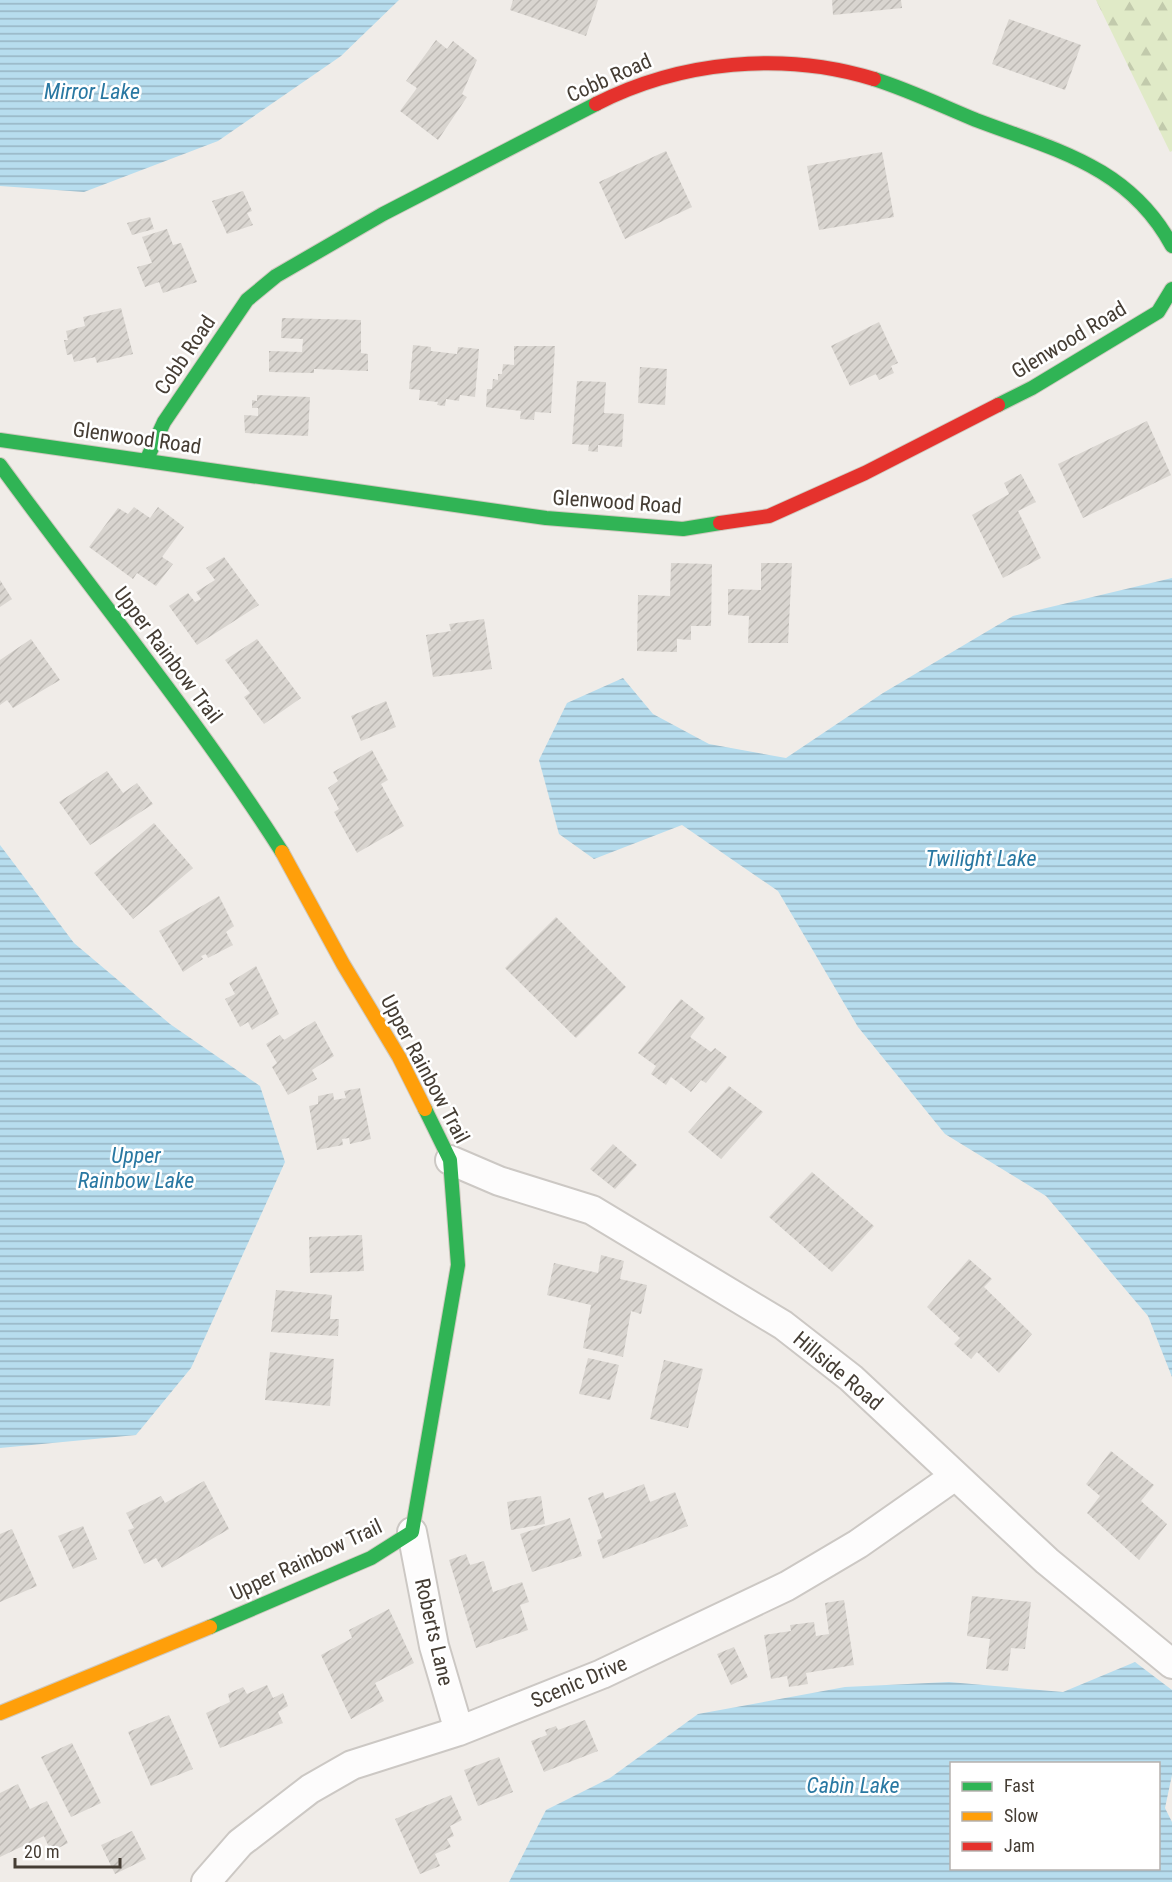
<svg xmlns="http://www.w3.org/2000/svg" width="1172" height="1882" font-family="'Roboto Condensed',sans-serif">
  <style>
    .forest { fill: url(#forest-firs) }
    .water { fill: url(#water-rules); fill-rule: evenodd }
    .building { fill: url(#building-hatch) }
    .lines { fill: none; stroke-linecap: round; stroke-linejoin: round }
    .street-casing { stroke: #ccc8c4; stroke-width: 32 }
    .fast-casing { stroke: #cfc9bf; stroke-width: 16 }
    .slow-casing { stroke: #cfc9bf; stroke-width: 16 }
    .jam-casing { stroke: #cfc9bf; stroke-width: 16 }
    .street { stroke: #fdfcfc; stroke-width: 28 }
    .fast { stroke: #30b455; stroke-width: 14 }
    .slow { stroke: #ff9f0a; stroke-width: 14 }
    .jam { stroke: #e5322d; stroke-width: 14 }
    .labels { text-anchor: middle; stroke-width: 5; stroke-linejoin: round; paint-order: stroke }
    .street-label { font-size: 21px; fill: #453d34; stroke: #fff }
    .water-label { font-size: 22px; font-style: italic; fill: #2978a2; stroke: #fff }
  </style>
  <defs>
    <pattern id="forest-firs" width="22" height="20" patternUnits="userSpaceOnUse" patternTransform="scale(1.5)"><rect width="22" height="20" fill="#e0eac7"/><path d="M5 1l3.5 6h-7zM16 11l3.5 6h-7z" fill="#c2caac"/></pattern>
    <pattern id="water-rules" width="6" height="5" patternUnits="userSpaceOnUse" patternTransform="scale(1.5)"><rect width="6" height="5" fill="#b7ddee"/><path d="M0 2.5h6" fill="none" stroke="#97b4c2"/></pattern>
    <pattern id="building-hatch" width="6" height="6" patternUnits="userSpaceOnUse" patternTransform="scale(1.5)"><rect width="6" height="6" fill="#d9d5d0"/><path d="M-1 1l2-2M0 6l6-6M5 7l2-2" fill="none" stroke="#bcb8b3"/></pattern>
  </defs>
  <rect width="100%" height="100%" fill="#f0ece8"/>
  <path class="forest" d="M 1096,0 L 1172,0 L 1172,151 L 1170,152 Z"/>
  <path class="water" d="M 0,0 L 399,0 L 341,56 L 218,141 L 84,192 L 0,186 Z
    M 1172,578 L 1172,1377 L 1148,1316 L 1046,1196 L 945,1134 L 858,1027 L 778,891 L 682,825 L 594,859 L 559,834 L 539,760 L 567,703 L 623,678 L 653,714 L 709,744 L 786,758 L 883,693 L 1013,616 Z
    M 0,845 L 74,943 L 170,1024 L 260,1086 L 285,1162 L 191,1368 L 136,1435 L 0,1448 Z
    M 1135,1662 L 1172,1690 L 1172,1775 L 1165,1808 L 1172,1822 L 1172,1882 L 509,1882 L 546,1810 L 610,1778 L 698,1714 L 845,1687 L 949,1682 L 1063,1692 ZM 952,1764 L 1158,1764 L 1158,1868 L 952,1868 Z"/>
  <path class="building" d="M 513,0 L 598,0 L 586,36 L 510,10 Z
    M 832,0 L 901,0 L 902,8 L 833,15 Z
    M 1009,19 L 1081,45 L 1065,90 L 992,64 Z
    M 436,40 L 447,49 L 453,41 L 477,60 L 462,94 L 467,97 L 438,140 L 400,111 L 417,88 L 406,81 Z
    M 666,151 L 692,207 L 625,239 L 599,182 Z
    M 882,152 L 894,217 L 819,230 L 807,166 Z
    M 243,191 L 252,211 L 247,213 L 253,225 L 227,234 L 212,201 Z
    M 150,217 L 154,229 L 132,235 L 127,223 Z
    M 167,229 L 173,245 L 181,243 L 197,282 L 163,293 L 159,282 L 145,287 L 137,267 L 152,263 L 142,237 Z
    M 121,308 L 133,354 L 97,363 L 95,357 L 74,362 L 72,354 L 67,355 L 64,340 L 68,340 L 66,331 L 85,326 L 83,317 Z
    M 282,318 L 361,320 L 361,353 L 368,354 L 368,371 L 314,369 L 314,373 L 269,372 L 269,351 L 302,352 L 303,339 L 281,338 Z
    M 879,322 L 898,363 L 891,366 L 894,373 L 879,380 L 876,374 L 850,386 L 831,346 Z
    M 413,345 L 431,347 L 431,351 L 457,354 L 458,347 L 479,349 L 475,397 L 460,395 L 459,401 L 446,399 L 445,406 L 437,405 L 438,402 L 419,400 L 420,390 L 409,389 Z
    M 514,346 L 555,346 L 551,413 L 535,412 L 534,420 L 520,419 L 521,411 L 486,407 L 487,389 L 492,389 L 493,379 L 498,380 L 498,374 L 502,374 L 503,364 L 514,365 Z
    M 640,367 L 667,369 L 665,405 L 638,403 Z
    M 577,381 L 606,382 L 604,413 L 624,414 L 622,447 L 598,445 L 598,452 L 588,451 L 589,445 L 572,444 Z
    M 257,395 L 310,397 L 308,436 L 245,433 L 244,415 L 258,416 L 258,408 L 252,408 L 252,400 L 257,401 Z
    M 1147,421 L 1171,475 L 1083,518 L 1058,464 Z
    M 1021,474 L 1036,502 L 1018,511 L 1041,558 L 1003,578 L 972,515 L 1009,494 L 1004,483 Z
    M 134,507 L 150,518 L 158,507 L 184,527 L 162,557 L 173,564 L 156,586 L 137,573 L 133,579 L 89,547 L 118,508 L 128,514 Z
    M 224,557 L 259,605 L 197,645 L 169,606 L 188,593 L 195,602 L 201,599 L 196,592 L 215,580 L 206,568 Z
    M 671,563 L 712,564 L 711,626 L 691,626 L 691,640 L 677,639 L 677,652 L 637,651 L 638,595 L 670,596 Z
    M 761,563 L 792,563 L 788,643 L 748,643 L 749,616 L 728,615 L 728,589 L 761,590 Z
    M 0,580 L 12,599 L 0,607 Z
    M 484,619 L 492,669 L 433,677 L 426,635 L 451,631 L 449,624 Z
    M 31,639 L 60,680 L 13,708 L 7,700 L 0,705 L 0,660 Z
    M 257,639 L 301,698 L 264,724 L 244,697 L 250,693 L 225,660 Z
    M 386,701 L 396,727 L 361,741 L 351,716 Z
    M 372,750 L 388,780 L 381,784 L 404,826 L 357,853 L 334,812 L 339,809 L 328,788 L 338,781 L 333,772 Z
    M 107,771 L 123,793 L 137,783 L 153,804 L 90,845 L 59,802 Z
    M 154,823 L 193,868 L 133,919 L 94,873 Z
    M 219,896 L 234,926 L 226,932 L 233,945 L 208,958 L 206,954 L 201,956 L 203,959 L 183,972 L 159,931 Z
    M 556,917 L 626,987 L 576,1038 L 505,968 Z
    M 256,966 L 279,1014 L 252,1030 L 248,1022 L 240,1027 L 225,999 L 235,994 L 229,983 Z
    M 681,999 L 705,1018 L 690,1037 L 711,1052 L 715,1048 L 727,1057 L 706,1083 L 701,1080 L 691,1092 L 671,1077 L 666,1085 L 651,1074 L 656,1066 L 638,1053 Z
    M 315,1021 L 334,1056 L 312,1070 L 317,1079 L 288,1095 L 272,1067 L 277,1063 L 266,1044 L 280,1035 L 284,1040 Z
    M 729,1086 L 763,1112 L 721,1159 L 688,1132 Z
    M 360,1088 L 371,1139 L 350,1144 L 349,1138 L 342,1139 L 343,1145 L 317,1150 L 309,1106 L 318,1104 L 318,1096 L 333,1093 L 334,1100 L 346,1098 L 344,1091 Z
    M 613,1144 L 637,1165 L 615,1189 L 590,1169 Z
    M 812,1172 L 874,1226 L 832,1272 L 769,1217 Z
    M 362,1235 L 364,1271 L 310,1273 L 309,1237 Z
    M 601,1255 L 624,1261 L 620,1279 L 647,1285 L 641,1314 L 631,1311 L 623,1357 L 583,1348 L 591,1305 L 547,1295 L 554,1263 L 598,1273 Z
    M 969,1259 L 992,1279 L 984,1287 L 1032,1334 L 999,1373 L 977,1352 L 971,1359 L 954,1344 L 960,1338 L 927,1307 Z
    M 276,1290 L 332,1295 L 330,1319 L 339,1319 L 338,1336 L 271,1332 Z
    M 270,1352 L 334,1359 L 330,1406 L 265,1400 Z
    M 588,1358 L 619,1365 L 610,1400 L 579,1394 Z
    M 664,1360 L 703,1369 L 688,1428 L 650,1419 Z
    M 1111,1451 L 1154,1485 L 1141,1501 L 1167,1524 L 1139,1560 L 1087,1513 L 1100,1496 L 1086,1484 Z
    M 204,1481 L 229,1529 L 162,1568 L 156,1558 L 144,1564 L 128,1530 L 134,1528 L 126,1513 L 161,1496 L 165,1503 Z
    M 644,1484 L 650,1502 L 675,1492 L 688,1526 L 603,1559 L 597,1540 L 602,1538 L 588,1498 L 603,1492 L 605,1499 Z
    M 541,1496 L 545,1524 L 511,1530 L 507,1502 Z
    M 570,1518 L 582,1556 L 532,1572 L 520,1534 Z
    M 83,1526 L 97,1559 L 73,1569 L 58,1536 Z
    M 12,1529 L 37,1586 L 0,1602 L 0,1534 Z
    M 466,1554 L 470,1565 L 484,1561 L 493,1592 L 522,1582 L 529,1602 L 520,1605 L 528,1630 L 476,1648 L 449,1560 Z
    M 972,1596 L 1031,1602 L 1025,1649 L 1011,1648 L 1008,1671 L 986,1669 L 990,1639 L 967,1636 Z
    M 844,1600 L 854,1665 L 806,1673 L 808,1684 L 789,1687 L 787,1676 L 771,1679 L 764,1635 L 791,1631 L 790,1625 L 814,1622 L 816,1636 L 829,1634 L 825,1603 Z
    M 389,1609 L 414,1663 L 375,1683 L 384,1701 L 351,1719 L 321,1655 L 352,1638 L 349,1630 Z
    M 734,1647 L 748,1677 L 731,1685 L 717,1654 Z
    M 267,1685 L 273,1698 L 283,1693 L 288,1706 L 278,1712 L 283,1723 L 220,1748 L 206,1713 L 230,1702 L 228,1694 L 243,1687 L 247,1694 Z
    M 169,1715 L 193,1769 L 151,1786 L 128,1732 Z
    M 585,1720 L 598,1751 L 544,1772 L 531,1741 L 547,1735 L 545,1730 L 556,1726 L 558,1730 Z
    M 72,1743 L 101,1803 L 71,1817 L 41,1757 Z
    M 499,1757 L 513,1792 L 478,1806 L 464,1770 Z
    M 18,1784 L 30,1809 L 47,1801 L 68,1843 L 51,1852 L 44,1836 L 0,1857 L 0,1793 Z
    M 451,1795 L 462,1820 L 450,1826 L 454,1836 L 447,1839 L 451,1847 L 435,1854 L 440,1866 L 420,1874 L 395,1819 Z
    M 132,1831 L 146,1859 L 115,1874 L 101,1845 Z"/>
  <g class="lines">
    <g class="street-casing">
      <path id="street" d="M 450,1160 L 499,1181 L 592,1210 L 783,1325 L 851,1378 L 1047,1561 L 1172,1664
        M 412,1532 L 434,1646 L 459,1731
        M 206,1882 L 240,1843 L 310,1789 L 352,1765 L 459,1731 L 602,1674 L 787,1586 L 858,1544 L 955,1476"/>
    </g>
    <g class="fast-casing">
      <path id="fast" d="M 874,79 C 909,90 942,106 976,120 C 1055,150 1129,166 1172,246
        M 998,405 L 1032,388 L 1158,312 L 1172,289
        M 0,440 L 546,518 L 683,529 L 720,523
        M 146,461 L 164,422 L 247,300 L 276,276 L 383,214 L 596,104
        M 0,465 C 94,594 196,717 282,852
        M 210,1627 L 371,1558 L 412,1532 L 458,1265 L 450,1160 L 425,1109"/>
    </g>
    <g class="slow-casing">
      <path id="slow" d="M 282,852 L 343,964 L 399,1057 L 425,1109
        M 0,1713 L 210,1627"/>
    </g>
    <g class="jam-casing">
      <path id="jam" d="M 596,104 C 680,61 783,51 874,79
        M 720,523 L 769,516 L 865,473 L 998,405"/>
    </g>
    <use href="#street" class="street"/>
    <use href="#fast" class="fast"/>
    <use href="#slow" class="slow"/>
    <use href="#jam" class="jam"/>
  </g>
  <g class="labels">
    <g class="street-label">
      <text transform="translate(609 78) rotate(-24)" y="7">Cobb Road</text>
      <text transform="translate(1069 340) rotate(-31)" y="7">Glenwood Road</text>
      <text transform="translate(185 355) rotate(-56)" y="7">Cobb Road</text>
      <text transform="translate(137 438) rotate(8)" y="7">Glenwood Road</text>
      <text transform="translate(617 502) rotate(4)" y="7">Glenwood Road</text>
      <text transform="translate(168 655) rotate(53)" y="7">Upper Rainbow Trail</text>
      <text transform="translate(425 1069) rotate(62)" y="7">Upper Rainbow Trail</text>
      <text transform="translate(838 1371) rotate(40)" y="7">Hillside Road</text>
      <text transform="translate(306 1560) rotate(-25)" y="7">Upper Rainbow Trail</text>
      <text transform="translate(434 1632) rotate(77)" y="7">Roberts Lane</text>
      <text transform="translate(579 1682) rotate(-23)" y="7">Scenic Drive</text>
    </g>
    <g class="water-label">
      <text x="92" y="99">Mirror Lake</text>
      <text x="981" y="866">Twilight Lake</text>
      <text x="136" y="1163">Upper<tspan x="136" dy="25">Rainbow Lake</tspan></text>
      <text x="853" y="1793">Cabin Lake</text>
    </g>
  </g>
  <rect x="950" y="1762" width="210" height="108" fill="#ffffff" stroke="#b5b1ae" stroke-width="1.5"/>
  <rect x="962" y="1782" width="30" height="9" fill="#30b455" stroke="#b5b1ae" stroke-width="1.5"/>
  <text x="1004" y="1792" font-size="18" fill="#453d34">Fast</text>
  <rect x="962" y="1812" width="30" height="9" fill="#ff9f0a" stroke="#b5b1ae" stroke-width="1.5"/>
  <text x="1004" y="1822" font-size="18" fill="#453d34">Slow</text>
  <rect x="962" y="1842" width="30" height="9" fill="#e5322d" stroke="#b5b1ae" stroke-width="1.5"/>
  <text x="1004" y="1852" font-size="18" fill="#453d34">Jam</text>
  <path d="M15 1858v9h105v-9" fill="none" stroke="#453d34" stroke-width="3"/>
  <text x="24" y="1858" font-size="18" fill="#453d34" stroke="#ffffff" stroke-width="4.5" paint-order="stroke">20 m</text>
</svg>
